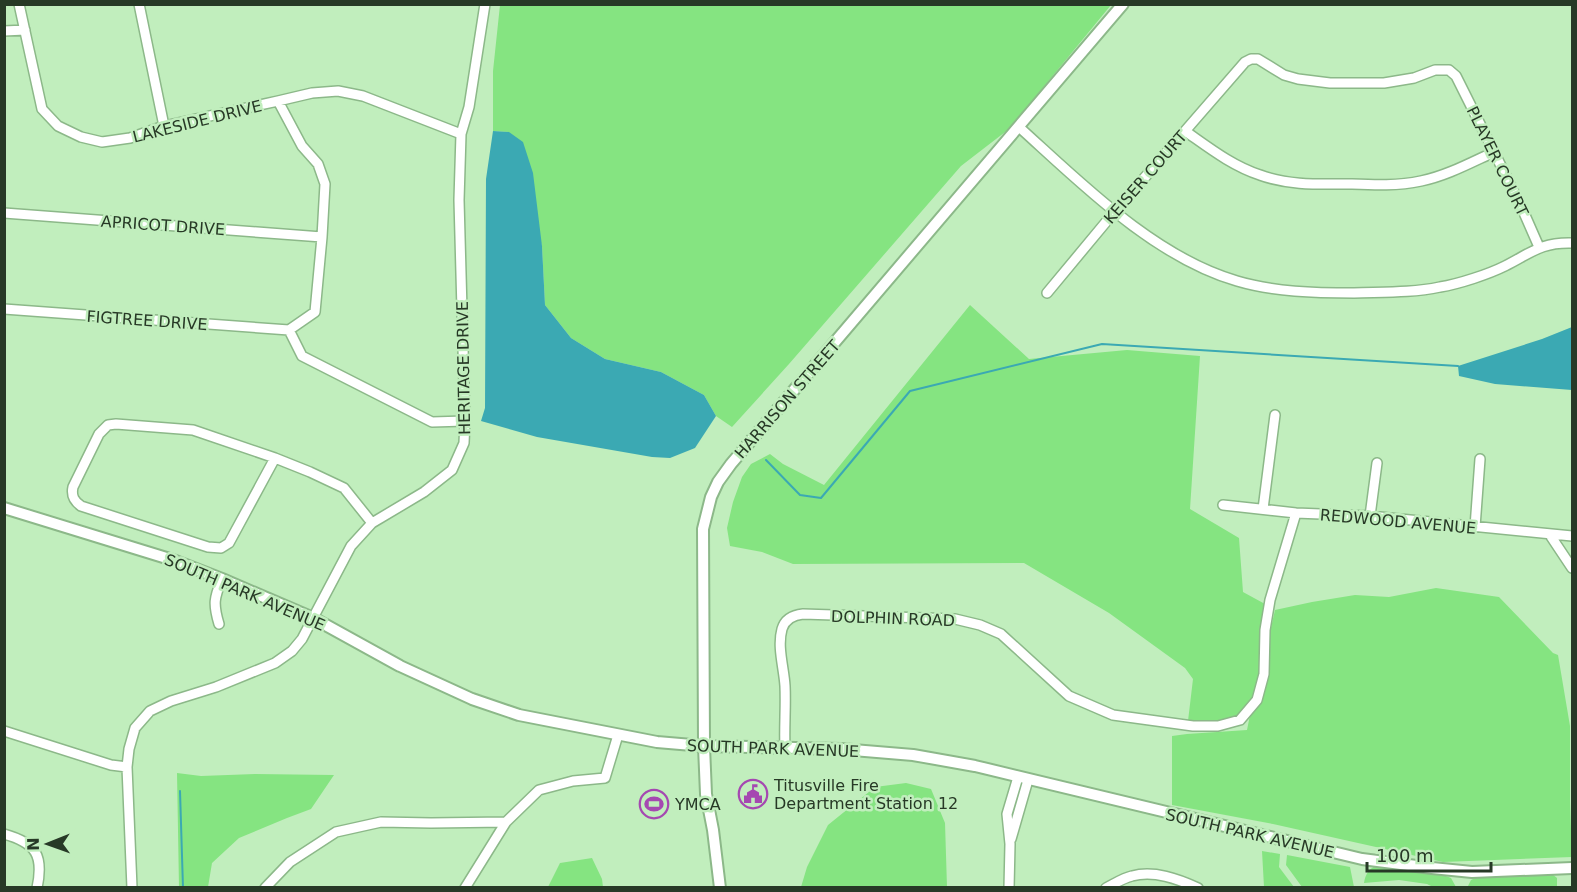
<svg xmlns="http://www.w3.org/2000/svg" width="1577" height="892" font-family="'DejaVu Sans',sans-serif">
  <style>
    .green { fill: #85e481 }
    .water { fill: #3ba9b3 }
    .lines { fill: none; stroke-linecap: round; stroke-linejoin: round }
    .stream { stroke: #3ba9b3; stroke-width: 2 }
    .minor-casing { stroke: #8cb889; stroke-width: 12 }
    .tertiary-casing { stroke: #8cb889; stroke-width: 14 }
    .minor { stroke: #fff; stroke-width: 9 }
    .tertiary { stroke: #fff; stroke-width: 10 }
    .labels { text-anchor: middle; stroke-width: 5; stroke-linejoin: round; paint-order: stroke }
    .street-label { font-size: 16px; fill: #273926; stroke: #c1eebd }
    .poi-label { font-size: 16px; fill: #273926; stroke: #c1eebd; text-anchor: start }
  </style>
  <rect width="100%" height="100%" fill="#c1eebd"/>
  <path class="green" d="M 500,5 L 1111,5 L 1009,129 L 961,166 L 789,364 L 732,427 L 716,416 L 704,395 L 661,372 L 605,359 L 571,338 L 545,305 L 542,246 L 509,132 L 493,131 L 493,71 Z
    M 970,305 L 1029,359 L 1127,350 L 1200,356 L 1190,509 L 1239,538 L 1243,592 L 1265,604 C 1263,613 1261,622 1260,632 C 1260,646 1261,660 1259,674 C 1252,717 1229,726 1188,721 L 1193,679 L 1185,668 L 1109,613 L 1024,563 L 793,564 L 762,552 L 730,546 L 727,528 L 733,502 L 742,477 L 751,464 L 770,454 L 783,464 L 824,485 Z
    M 1436,588 L 1499,597 L 1553,653 L 1558,655 L 1570,726 L 1570,801 L 1572,857 L 1443,862 L 1273,824 L 1172,805 L 1172,736 L 1187,734 L 1247,730 L 1250,715 L 1262,701 L 1269,675 L 1270,632 L 1275,610 L 1312,602 L 1355,595 L 1389,597 Z
    M 177,773 L 201,776 L 255,774 L 334,775 L 311,809 L 287,818 L 239,838 L 212,863 L 208,887 L 179,888 Z
    M 906,783 L 931,789 L 945,823 L 947,887 L 801,887 L 807,867 L 828,825 L 875,787 Z
    M 1262,851 L 1280,854 L 1279,867 L 1294,887 L 1264,887 Z
    M 1287,855 L 1350,867 L 1354,887 L 1302,887 L 1286,865 Z
    M 592,858 L 602,879 L 603,887 L 548,887 L 560,863 Z
    M 1376,866 L 1446,876 L 1451,878 L 1456,887 L 1433,887 L 1427,884 L 1399,880 L 1364,883 C 1365,875 1369,868 1376,866 Z
    M 1552,874 L 1557,878 L 1557,887 L 1467,888 L 1471,880 L 1479,876 Z"/>
  <path class="water" d="M 493,131 L 509,132 L 523,142 L 533,173 L 542,246 L 545,305 L 571,338 L 605,359 L 661,372 L 704,395 L 716,416 L 695,448 L 670,458 L 652,457 L 537,437 L 481,421 L 485,408 L 486,179 Z
    M 1572,327 L 1572,390 L 1495,384 L 1459,376 L 1458,366 L 1542,339 Z"/>
  <g class="lines">
    <path class="stream" d="M 766,460 L 800,495 L 821,498 L 910,391 L 1102,344 L 1458,366
      M 180,791 L 183,888"/>
    <g class="minor-casing">
      <path id="minor" d="M 19,4 L 42,109 L 58,126 L 81,137 L 102,142 L 130,138 L 164,126 L 278,101 L 312,93 L 338,91 L 363,96 L 461,134
        M 139,4 L 164,126
        M 4,31 L 25,30
        M 278,101 L 302,146 L 318,164 L 325,184 L 322,237 L 315,312 L 289,330 L 302,356 L 432,422 L 465,421
        M 1019,127 C 1081,183 1154,257 1237,281 C 1274,292 1315,293 1354,293 C 1383,292 1412,293 1440,287 C 1459,284 1489,274 1505,266 C 1531,253 1541,242 1572,243
        M 1185,131 C 1208,147 1232,166 1260,175 C 1290,186 1321,184 1352,184 C 1374,185 1398,186 1421,181 C 1446,176 1470,163 1494,152
        M 4,213 L 322,237
        M 1047,293 L 1106,222 L 1245,62 L 1251,59 L 1258,59 L 1284,75 L 1298,79 L 1330,83 L 1384,83 L 1414,78 L 1435,70 L 1449,70 L 1456,76 L 1521,206 L 1539,247
        M 4,309 L 289,330
        M 275,458 L 229,543 L 221,548 L 208,547 L 81,506 C 74,501 71,496 73,487 L 99,434 L 108,425 L 116,424 L 193,430 L 275,458 L 310,472 L 344,488 L 372,523
        M 1223,505 L 1296,513 L 1370,516 L 1572,536
        M 1263,509 L 1275,415
        M 1370,516 L 1377,463
        M 1475,527 L 1480,459
        M 1550,535 L 1572,568
        M 219,624 C 213,604 214,598 222,579
        M 4,731 L 111,765 L 127,767
        M 785,748 C 784,727 786,707 785,686 C 784,668 777,647 782,629 C 785,619 793,615 803,614 L 955,619 L 980,625 L 1001,634 L 1069,696 L 1113,715 L 1193,726 L 1218,726 L 1240,720 L 1257,700 L 1264,674 L 1265,630 L 1270,600 L 1296,513
        M 4,834 C 36,843 44,855 37,888
        M 1011,839 L 1028,780
        M 132,888 L 127,767 L 129,749 L 135,728 L 150,711 L 171,701 L 216,687 L 275,663 L 292,651 L 302,639 L 313,618 L 351,546 L 372,523 L 424,492 L 452,470 L 464,443 L 465,421 L 459,200 L 461,134 L 469,107 L 485,4
        M 265,888 L 290,862 L 336,832 L 381,822 L 431,823 L 506,822
        M 465,888 L 506,822 L 539,790 L 573,781 L 605,778 L 618,735
        M 1009,888 L 1010,844 L 1007,814 L 1018,777
        M 1106,888 C 1114,884 1123,878 1132,876 C 1154,870 1178,879 1198,888"/>
    </g>
    <g class="tertiary-casing">
      <path id="tertiary" d="M 4,508 L 173,560 L 222,579 L 313,618 L 400,666 L 472,699 L 519,715 L 657,742 L 704,746 L 841,749 L 913,755 L 975,766 L 1362,859 L 1432,868 L 1472,872 L 1572,868
        M 720,888 L 713,830 L 706,794 L 704,746 L 703,529 L 711,497 L 718,482 L 731,464 L 1123,4"/>
    </g>
    <use href="#minor" class="minor"/>
    <use href="#tertiary" class="tertiary"/>
  </g>
  <defs>
    <g id="civic-ring" transform="scale(1.5)"><circle r="9.5" fill="#c1eebd" stroke="#a548b1" stroke-width="1.5"/><path d="M-.6-6.5H3V-4.5H.6V-3L4-1V1h2V6H-6V1h2V-1L-.6-3ZM-1.2 2.5V6h2.4V2.5Z" fill="#a548b1"/></g>
    <g id="stadium-ring" transform="scale(1.5)"><circle r="9.5" fill="#c1eebd" stroke="#a548b1" stroke-width="1.5"/><path d="M0-5a6.5 5 0 1 0 0 10a6.5 5 0 1 0 0-10ZM-3.5-1.8h7v3.6h-7Z" fill="#a548b1"/></g>
  </defs>
  <g fill-rule="evenodd">
    <use href="#civic-ring" x="753" y="794"/>
    <use href="#stadium-ring" x="654" y="804"/>
  </g>
  <g class="labels">
    <g class="street-label">
      <text transform="translate(197 121) rotate(-14)" y="6">LAKESIDE DRIVE</text>
      <text transform="translate(1498 161) rotate(64)" y="6">PLAYER COURT</text>
      <text transform="translate(1145 177) rotate(-49)" y="6">KEISER COURT</text>
      <text transform="translate(163 225) rotate(4)" y="6">APRICOT DRIVE</text>
      <text transform="translate(147 320) rotate(4)" y="6">FIGTREE DRIVE</text>
      <text transform="translate(463 368) rotate(-91)" y="6">HERITAGE DRIVE</text>
      <text transform="translate(787 399) rotate(-49)" y="6">HARRISON STREET</text>
      <text transform="translate(1398 521) rotate(5)" y="6">REDWOOD AVENUE</text>
      <text transform="translate(245 592) rotate(23)" y="6">SOUTH PARK AVENUE</text>
      <text transform="translate(893 618) rotate(2)" y="6">DOLPHIN ROAD</text>
      <text transform="translate(773 748) rotate(2)" y="6">SOUTH PARK AVENUE</text>
      <text transform="translate(1250 833) rotate(13)" y="6">SOUTH PARK AVENUE</text>
    </g>
    <g class="poi-label">
      <text x="774" y="791">Titusville Fire<tspan x="774" dy="18">Department Station 12</tspan></text>
      <text x="675" y="810">YMCA</text>
    </g>
  </g>
  <rect width="1577" height="892" fill="none" stroke="#273926" stroke-width="12"/>
  <g transform="translate(48 844) rotate(269)" stroke="#c1eebd" stroke-width="4.5" paint-order="stroke">
  <path d="M0-4.5L10 22L0 15L-10 22Z" fill="#273926"/>
  <text y="-9" font-size="16" font-weight="bold" text-anchor="middle" fill="#273926">N</text>
  </g>
  <path d="M1367 862v9h124v-9" fill="none" stroke="#273926" stroke-width="3"/>
  <text x="1376" y="862" font-size="18" fill="#273926" stroke="#c1eebd" stroke-width="4.5" paint-order="stroke">100 m</text>
</svg>
